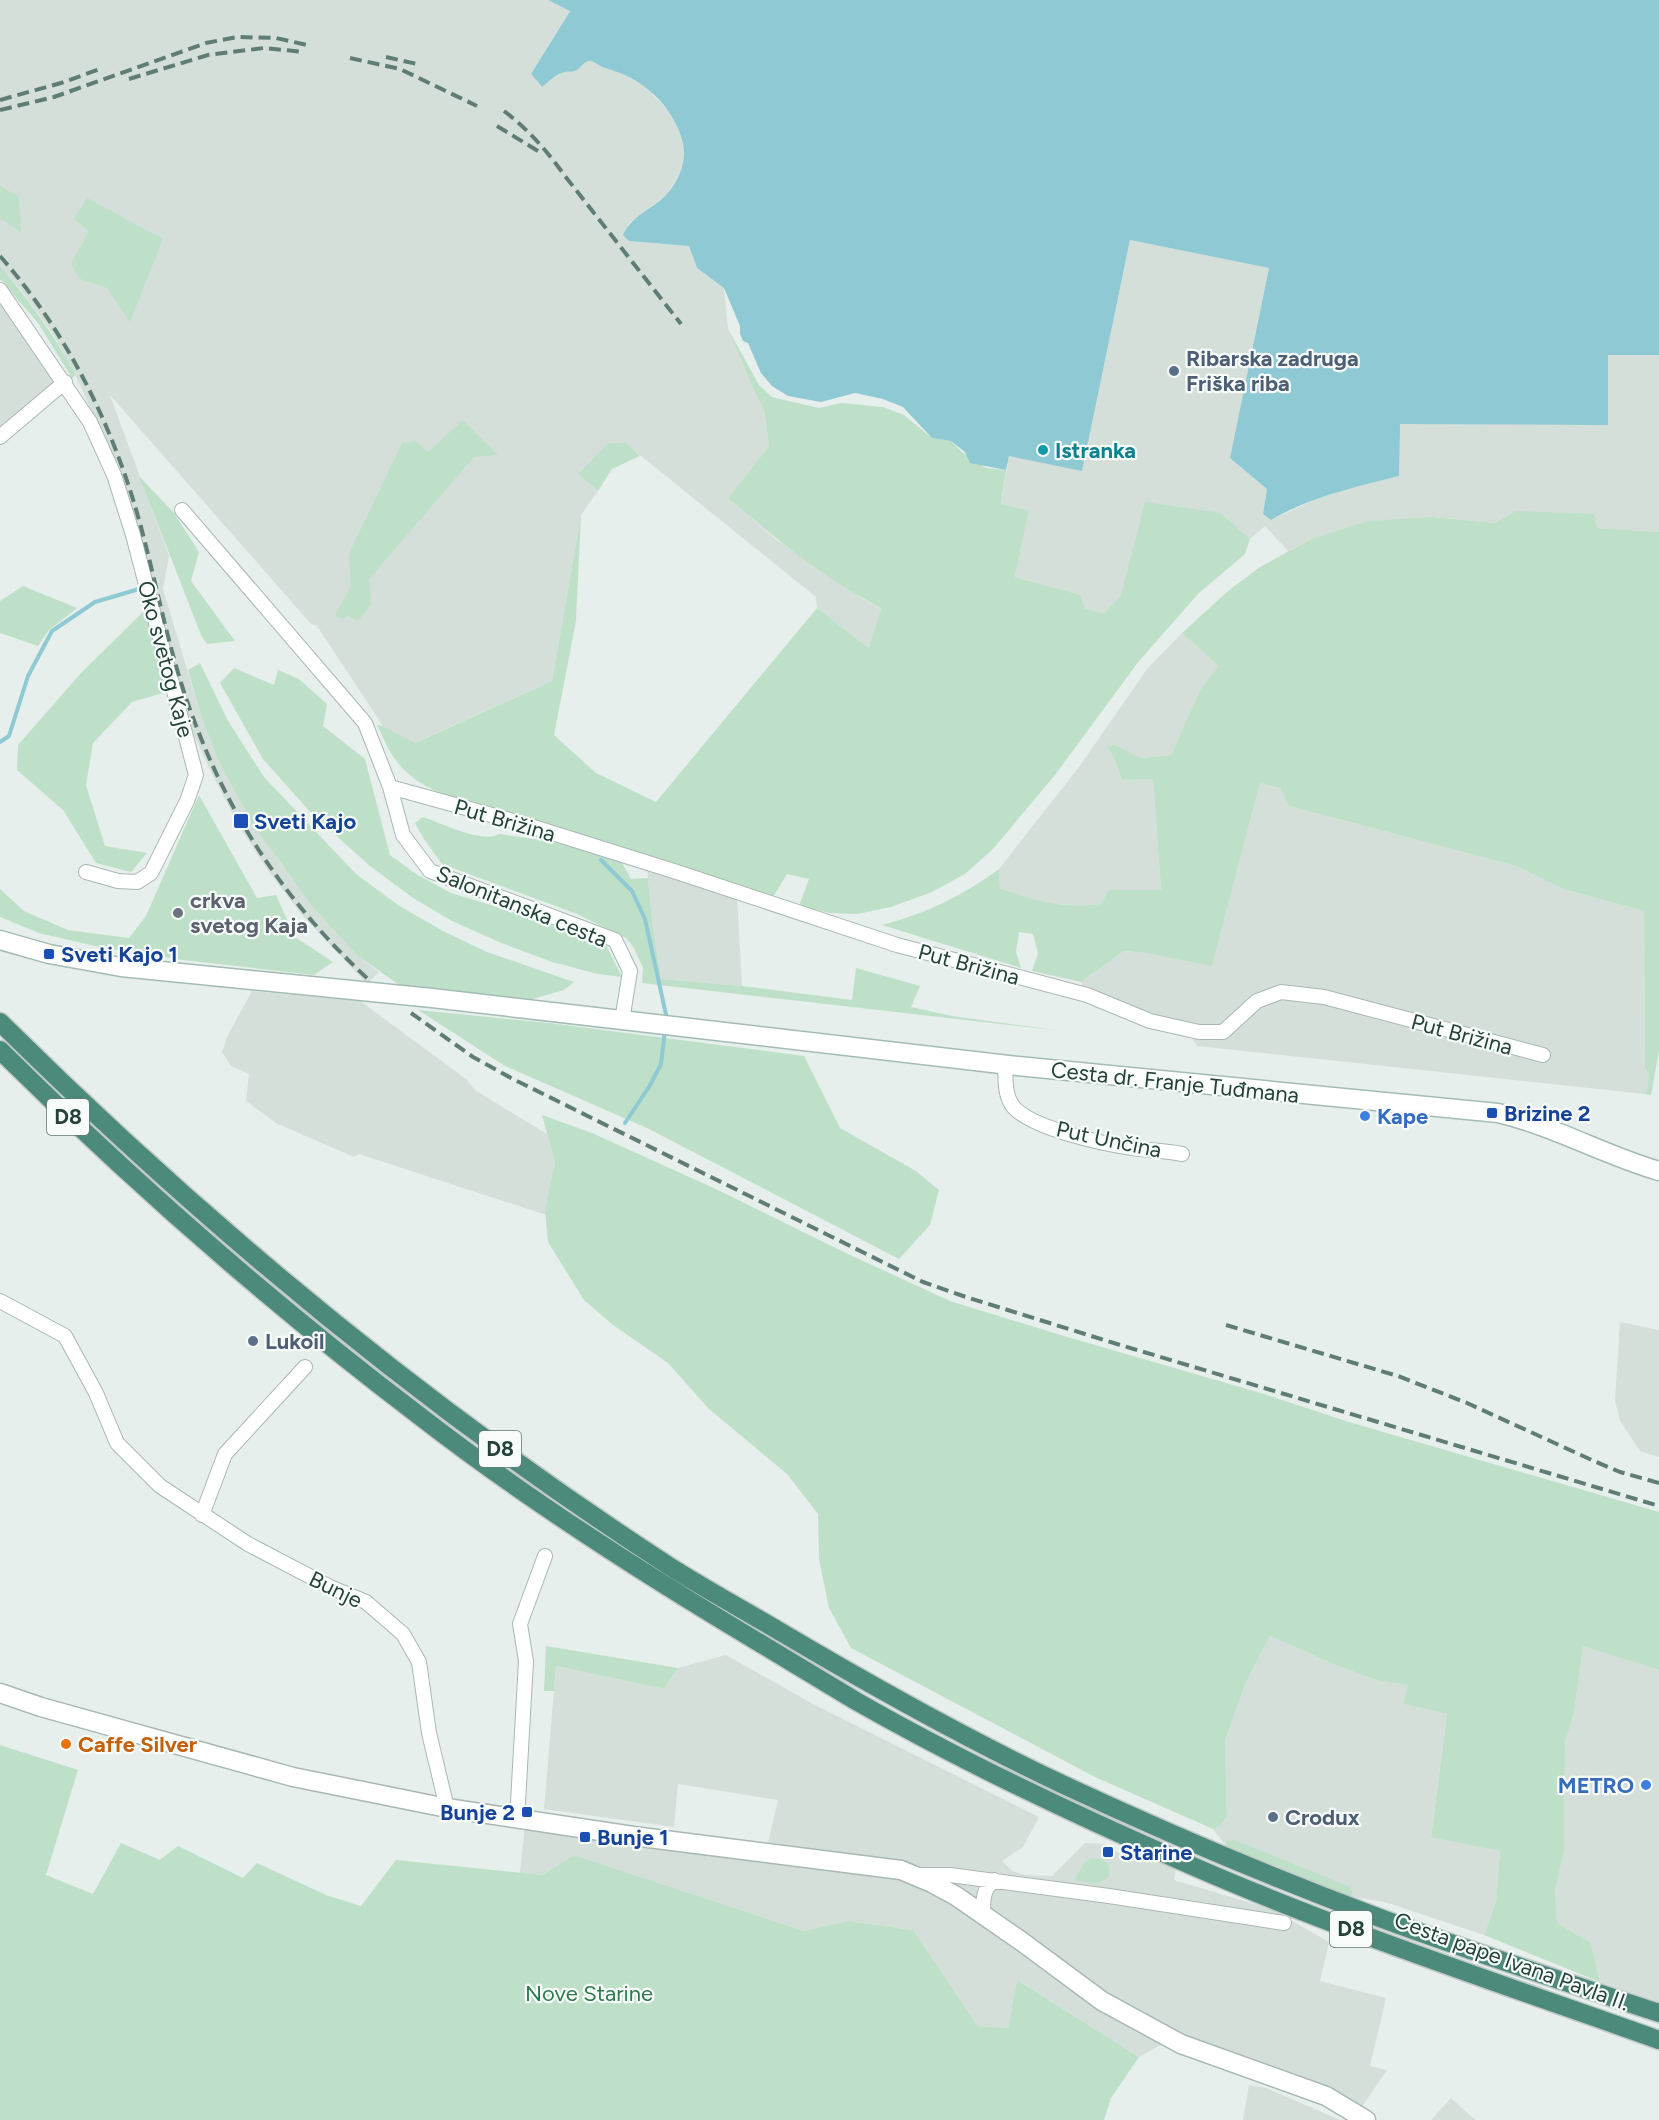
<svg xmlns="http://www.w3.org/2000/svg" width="1659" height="2120" font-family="Figtree,sans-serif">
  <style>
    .built { fill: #d4dfda }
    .green { fill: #bfe0c8 }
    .water { fill: #8ec9d4 }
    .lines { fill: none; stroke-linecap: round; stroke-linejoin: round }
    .stream { stroke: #8ec9d4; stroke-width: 4 }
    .minor-casing { stroke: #a8b8b2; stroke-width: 16 }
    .tertiary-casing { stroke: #a8b8b2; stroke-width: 21 }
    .secondary-casing { stroke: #a4bbb3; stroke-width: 21 }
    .trunk-casing { stroke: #c2cac8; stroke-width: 21 }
    .minor { stroke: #fff; stroke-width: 14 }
    .tertiary { stroke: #fff; stroke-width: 18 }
    .secondary { stroke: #fff; stroke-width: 18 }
    .trunk { stroke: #4c8a7c; stroke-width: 18 }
    .rail { stroke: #5f7d75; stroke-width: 4; stroke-dasharray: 12 6; stroke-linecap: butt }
    .service-dot { fill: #5c6f8a; stroke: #f7fbf9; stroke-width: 2 }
    .culture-dot { fill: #0f9aa8; stroke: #f7fbf9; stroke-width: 2 }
    .transit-dot { fill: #1a4fb4; stroke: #f7fbf9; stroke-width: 2 }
    .worship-dot { fill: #6b7280; stroke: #f7fbf9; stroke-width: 2 }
    .shop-dot { fill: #3f7fe0; stroke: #f7fbf9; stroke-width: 2 }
    .food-dot { fill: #e8710a; stroke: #f7fbf9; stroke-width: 2 }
    .labels { text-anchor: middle; stroke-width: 4.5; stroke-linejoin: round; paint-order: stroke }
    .shield { fill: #f7fbf9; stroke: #637a73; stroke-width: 1.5 }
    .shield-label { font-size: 21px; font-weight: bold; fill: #24423a }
    .service-label { font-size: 22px; font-weight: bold; fill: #4e5e75; stroke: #f7fbf9; text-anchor: start }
    .culture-label { font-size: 22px; font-weight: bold; fill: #0d838f; stroke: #f7fbf9; text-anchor: start }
    .street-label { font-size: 22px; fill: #24423a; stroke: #f7fbf9 }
    .transit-label { font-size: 22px; font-weight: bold; fill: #164399; stroke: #f7fbf9; text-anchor: start }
    .worship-label { font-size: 22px; font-weight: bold; fill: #5b616d; stroke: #f7fbf9; text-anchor: start }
    .shop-label { font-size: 22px; font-weight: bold; fill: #366cbe; stroke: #f7fbf9; text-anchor: start }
    .food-label { font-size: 22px; font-weight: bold; fill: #c56008; stroke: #f7fbf9; text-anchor: start }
    .park-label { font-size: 22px; fill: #2d7a4b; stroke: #f7fbf9 }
  </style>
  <rect width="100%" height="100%" fill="#e6efeb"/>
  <path class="built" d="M 0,0 L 548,0 L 570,10 L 531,74 L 541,87 L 555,76 L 566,71 L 574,71 L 585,63 L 589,61 L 596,63 L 603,68 L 613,69 L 644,86 L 671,113 L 679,132 L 684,147 L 684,162 L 678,176 L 667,194 L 628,224 L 629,241 L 689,246 L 697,268 L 724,288 L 728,329 L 755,393 L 764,409 L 769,446 L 728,498 L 777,540 L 863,599 L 881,608 L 869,648 L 817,608 L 816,597 L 625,443 L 578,474 L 598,491 L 581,515 L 552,681 L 414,743 L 383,726 L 317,626 L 311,624 L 110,395 L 169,556 L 163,589 L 202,719 L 220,764 L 255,828 L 284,868 L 357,955 L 379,972 L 367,984 L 301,914 L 269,872 L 239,826 L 209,768 L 188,721 L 114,463 L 73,369 L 52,333 L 21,290 L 0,266 Z
    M 1130,240 L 1269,268 L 1230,458 L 1267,489 L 1263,514 L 1271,520 L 1310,502 L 1342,490 L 1399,476 L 1399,424 L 1607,424 L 1608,355 L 1659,355 L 1659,532 L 1596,528 L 1515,511 L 1495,523 L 1433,517 L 1311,539 L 1288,551 L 1265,526 L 1250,539 L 1221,513 L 1131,563 L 1121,595 L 1104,613 L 1083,608 L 1081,595 L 1015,577 L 1029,510 L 1001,504 L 1009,456 L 1082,470 Z
    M 0,301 L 59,381 L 0,433 Z
    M 1182,633 L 1220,666 L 1200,690 L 1171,755 L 1140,758 L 1113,744 L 1108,748 L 1114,758 L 1122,780 L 1153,779 L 1161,891 L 1109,890 L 1100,904 L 1082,906 L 1043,903 L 1000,888 L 999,869 L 1079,767 L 1147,669 Z
    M 1260,783 L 1280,788 L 1289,806 L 1516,866 L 1563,889 L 1644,911 L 1645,1068 L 1649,1074 L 1647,1090 L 1644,1094 L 1197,1046 L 1192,1038 L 1146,1025 L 1091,1004 L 1081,982 L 1124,951 L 1146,953 L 1212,965 Z
    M 647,868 L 737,897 L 742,986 L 661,979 L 652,920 Z
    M 252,991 L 360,1001 L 466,1079 L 475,1090 L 547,1134 L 555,1163 L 546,1215 L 359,1154 L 354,1157 L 276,1123 L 246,1101 L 249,1074 L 231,1066 L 222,1052 L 227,1037 Z
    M 1620,1322 L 1659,1330 L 1659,1457 L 1640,1451 L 1620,1421 L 1615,1401 Z
    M 1270,1636 L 1338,1666 L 1376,1680 L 1409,1685 L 1403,1704 L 1447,1714 L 1431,1836 L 1500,1851 L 1496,1902 L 1484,1935 L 1385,1902 L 1352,1897 L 1226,1846 L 1213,1829 L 1220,1826 L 1227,1817 L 1225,1741 L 1244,1687 Z
    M 1583,1645 L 1659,1670 L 1659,2002 L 1600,1982 L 1591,1943 L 1557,1923 L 1555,1891 L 1564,1852 L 1565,1743 L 1574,1713 Z
    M 726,1655 L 813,1704 L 1039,1817 L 1023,1847 L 1002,1861 L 1012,1871 L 1026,1875 L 1052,1876 L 1085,1843 L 1104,1844 L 1122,1855 L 1137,1850 L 1176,1867 L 1174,1880 L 1271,1909 L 1329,1942 L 1320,1981 L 1386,1998 L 1370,2066 L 1387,2070 L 1359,2111 L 1179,2035 L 1139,2057 L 1017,1980 L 1008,2028 L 978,2026 L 913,1930 L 848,1921 L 804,1931 L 574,1855 L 542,1875 L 520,1873 L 525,1825 L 764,1860 L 778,1800 L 678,1784 L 674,1827 L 544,1809 L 556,1666 L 664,1689 L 678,1668 Z
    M 1249,2085 L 1266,2088 L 1340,2120 L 1243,2120 Z
    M 1451,2098 L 1472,2117 L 1476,2120 L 1431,2120 Z"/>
  <path class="green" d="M 0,186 L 19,197 L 21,232 L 0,218 Z
    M 87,198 L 163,239 L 130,322 L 107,288 L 80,279 L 71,264 L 89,231 L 74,219 Z
    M 0,266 C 28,298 51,332 73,369 L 76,375 L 72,378 L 38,323 L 0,279 Z
    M 728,329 L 759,385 L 772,397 L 819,408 L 841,403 L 883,407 L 904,415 L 932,438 L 951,441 L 962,452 L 986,468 L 1006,470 L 1001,504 L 1029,510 L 1015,577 L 1081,595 L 1084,608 L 1104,613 L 1121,595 L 1145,502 L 1221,513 L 1250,539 L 1245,554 L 1199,593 L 1139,661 L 1055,775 L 993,849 L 965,874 L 932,892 L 891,907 L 857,914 L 830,913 L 799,906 L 809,879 L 787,874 L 773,897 L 463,802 C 437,792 412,783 395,759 C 387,749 383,736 377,725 L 383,726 L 415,743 L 552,681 L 581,515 L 576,621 L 554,735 L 596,773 L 656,802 L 817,608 L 869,648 L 881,608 C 826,580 775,538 728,498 L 769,446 L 764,409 L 755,393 Z
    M 463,420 L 498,455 L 474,457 L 369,579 L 371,604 L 358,621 L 348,616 L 343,619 L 335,616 L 351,586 L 349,556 L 352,547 L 402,443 L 416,441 L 428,452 Z
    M 625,442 L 640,456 L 612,469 L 598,491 L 578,474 L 607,444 Z
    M 139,476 L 174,513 L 199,552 L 191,581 L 235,641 L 207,644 L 201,635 Z
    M 1515,511 L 1594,514 L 1597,528 L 1659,532 L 1659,1051 L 1651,1095 L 1644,1094 L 1647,1090 L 1649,1074 L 1645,1068 L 1644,911 L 1563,889 L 1516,866 L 1289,806 L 1280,788 L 1260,783 L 1212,966 L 1146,953 L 1124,951 L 1081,982 L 1032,971 L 1038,953 L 1033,934 L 1019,932 L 1016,952 L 1021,968 L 882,925 C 927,913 962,896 999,869 L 1000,888 C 1037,901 1060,909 1100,904 L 1109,890 L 1161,890 L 1153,779 L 1122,780 L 1114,758 L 1108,748 L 1113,744 L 1141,758 L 1171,755 L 1200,690 L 1219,666 L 1182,633 L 1228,591 L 1260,567 L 1311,539 L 1368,521 L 1433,517 L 1495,523 Z
    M 23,586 L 77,608 L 49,630 L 38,646 L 0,633 L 0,601 Z
    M 146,609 L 170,691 L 132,702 L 93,743 L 86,785 L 105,846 L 147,853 L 131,872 L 96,863 L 63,810 L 17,770 L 18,745 L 81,673 Z
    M 200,663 L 228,721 L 264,777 L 356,874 L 398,905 L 443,931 L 487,952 L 574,982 L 564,990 L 519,1003 L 402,987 L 357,955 L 313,907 L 255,828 L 220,764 L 202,719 L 188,670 Z
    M 234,668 L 274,685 L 278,670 L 299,679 L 327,704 L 323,726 L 365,759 L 390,855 L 416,874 L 451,893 L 514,912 L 606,945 L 622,977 L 598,974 L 552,962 L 499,942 L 452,921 L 413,898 L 370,866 L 312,814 L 263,759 L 220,683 Z
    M 199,795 L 257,898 L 276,895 L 295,937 L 333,962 L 314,975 L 183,960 L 99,947 L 39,933 L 0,917 L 0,889 L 24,911 L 68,930 L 129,938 L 146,916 Z
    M 423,817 C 441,823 483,844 499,834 L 554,842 L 621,861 L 631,879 L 648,878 L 652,920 L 661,979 L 742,986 L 852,1000 L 856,968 L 920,986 L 911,1007 L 952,1016 L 1062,1031 L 642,983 L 643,968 L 634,948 L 626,938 L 577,914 L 442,864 L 424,839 L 415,823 Z
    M 418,1010 L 549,1023 L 804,1056 L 840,1128 L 916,1171 L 939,1190 L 930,1225 L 899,1259 L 649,1129 L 505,1066 Z
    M 542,1115 L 592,1133 L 718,1190 L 848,1254 L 950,1301 L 1064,1336 L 1264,1394 L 1349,1422 L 1659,1512 L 1659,1670 L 1583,1646 L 1574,1713 L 1565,1743 L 1564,1852 L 1555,1891 L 1557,1923 L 1591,1943 L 1600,1982 L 1484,1935 L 1496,1902 L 1500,1851 L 1431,1837 L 1447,1714 L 1403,1704 L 1408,1685 L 1376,1680 L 1338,1666 L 1270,1636 L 1244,1687 L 1225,1741 L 1227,1817 L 1220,1826 L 1213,1829 L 1095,1777 L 851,1648 L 829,1608 L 819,1559 L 818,1514 L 787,1474 L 709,1409 L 668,1363 L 613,1325 L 584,1300 L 548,1242 L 545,1210 L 555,1163 Z
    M 546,1646 L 678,1668 L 664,1689 L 556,1666 L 554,1691 L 544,1691 Z
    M 0,1745 L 78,1770 L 46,1875 L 93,1894 L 121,1843 L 160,1860 L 178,1846 L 243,1878 L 257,1863 L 326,1895 L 361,1906 L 396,1860 L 542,1875 L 574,1855 L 804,1931 L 848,1921 L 913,1930 L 978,2026 L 1008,2028 L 1017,1980 L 1139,2057 L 1111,2098 L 1104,2120 L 0,2120 Z
    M 1235,1840 L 1348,1886 L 1352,1890 L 1352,1895 L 1348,1895 L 1226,1846 L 1226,1841 Z
    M 1091,1858 C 1105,1858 1112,1862 1109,1877 L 1097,1884 L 1074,1880 L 1085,1862 Z"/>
  <path class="water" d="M 548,0 L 1659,0 L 1659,355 L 1608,355 L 1608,425 L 1400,424 L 1399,476 C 1355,487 1310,497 1271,520 L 1263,514 L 1267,489 L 1230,458 L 1269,268 L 1130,240 L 1082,471 L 1009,456 L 1006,470 L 970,463 L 965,452 L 951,441 L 932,438 L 903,407 L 883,399 L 855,393 L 821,402 L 788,396 L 772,386 L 761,373 L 748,343 L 743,341 L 740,334 L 740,326 L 724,288 L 697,268 L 689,246 L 629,241 L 623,235 C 632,215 651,210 666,195 C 673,188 681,173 683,163 C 685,156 684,147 682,140 C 672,104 641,77 605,68 C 600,67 595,61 589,61 C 583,62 580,70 574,71 C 571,72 568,71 565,72 C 556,74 549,81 542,87 L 531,74 L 570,11 Z"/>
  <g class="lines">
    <path class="stream" d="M 0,742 L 9,736 L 28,676 L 52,631 L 95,602 L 139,589
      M 601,860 L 632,891 L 645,919 L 667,1019
      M 625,1123 L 649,1087 L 661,1064 L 665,1030"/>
    <g class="minor-casing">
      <path id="minor" d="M 0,290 L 90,422 L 114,475 L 133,535 L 196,775 L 187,801 L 151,873 L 137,882 L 118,881 L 86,872
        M 0,437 L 65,382
        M 182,510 L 365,723 L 390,787 L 403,835 L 430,871 L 615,940 L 630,971 L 622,1021
        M 390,787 L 524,824 L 680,873 L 897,945 L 1087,995 L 1150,1021 L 1199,1032 L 1223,1032 L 1257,1001 L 1281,992 L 1324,997 L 1543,1055
        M 1005,1065 C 1006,1078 1004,1093 1012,1105 C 1028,1128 1104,1144 1132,1148 C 1148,1151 1165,1150 1182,1154
        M 0,1301 L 65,1336 L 96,1393 L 117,1443 L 160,1486 L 248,1544 L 332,1588 L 366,1602 L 403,1634 L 419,1662 L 429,1733 L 447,1808
        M 202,1515 L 225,1454 L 305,1367
        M 517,1820 L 526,1661 L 520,1624 L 545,1556
        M 914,1875 L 950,1875 L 1109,1896 L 1284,1923
        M 983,1913 C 983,1900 983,1889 994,1880"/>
    </g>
    <g class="tertiary-casing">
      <path id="tertiary" d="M 0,1693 L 41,1707 L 293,1777 L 447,1808 L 633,1836 L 901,1870 L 932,1883 L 956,1896 L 1021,1941 L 1102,2001 L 1181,2044 L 1326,2096 L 1366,2120"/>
    </g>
    <g class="secondary-casing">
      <path id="secondary" d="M 0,940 L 49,954 L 121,967 L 432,998 L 1018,1066 L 1498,1113 C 1554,1126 1604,1155 1659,1171"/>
    </g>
    <g class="trunk-casing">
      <path id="trunk" d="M 0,1022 C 205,1225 427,1409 669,1566 C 705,1589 742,1609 779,1631 C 872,1686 966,1739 1064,1785 C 1167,1833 1273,1878 1380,1918 C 1472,1952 1566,1982 1659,2013
        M 0,1050 C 132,1181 272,1304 421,1417 C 519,1493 624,1561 730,1625 C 772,1650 814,1676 856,1701 C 961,1761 1071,1813 1181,1861 C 1337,1930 1499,1983 1659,2040"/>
    </g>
    <use href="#minor" class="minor"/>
    <use href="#tertiary" class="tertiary"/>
    <use href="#secondary" class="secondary"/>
    <use href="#trunk" class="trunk"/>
    <path class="rail" d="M 386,57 L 417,64
      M 350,58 L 400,69 L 477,106
      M 129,79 L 208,55 L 264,48 L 303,52
      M 0,100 L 61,83 L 100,69
      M 0,110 L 54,97 L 206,43 L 237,37 L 276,38 L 307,45
      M 504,111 C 529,130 547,151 565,176 L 681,324
      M 497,126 L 538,151
      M 0,256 C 68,334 114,427 141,527 C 159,594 171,663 197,728 C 234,825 292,909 369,980
      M 411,1013 L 473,1057 L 513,1079 L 923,1282 L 966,1297 L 1117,1344 L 1659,1506
      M 1226,1325 L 1398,1376 L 1467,1403 L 1594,1461 L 1620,1472 L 1659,1483"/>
  </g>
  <g class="service-dot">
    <circle cx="1174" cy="371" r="6"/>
    <circle cx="253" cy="1341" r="6"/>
    <circle cx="1273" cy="1817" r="6"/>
  </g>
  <circle class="culture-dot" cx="1043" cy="450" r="6"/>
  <g class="transit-dot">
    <rect x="233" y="813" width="16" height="16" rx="3"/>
    <rect x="43" y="948" width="12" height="12" rx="3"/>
    <rect x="1486" y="1107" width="12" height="12" rx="3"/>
    <rect x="521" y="1806" width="12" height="12" rx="3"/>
    <rect x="579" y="1831" width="12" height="12" rx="3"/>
    <rect x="1102" y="1846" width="12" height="12" rx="3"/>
  </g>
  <circle class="worship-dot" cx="178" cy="913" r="6"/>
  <g class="shop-dot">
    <circle cx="1365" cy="1116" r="6"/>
    <circle cx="1646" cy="1785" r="6"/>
  </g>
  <circle class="food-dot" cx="66" cy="1744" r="6"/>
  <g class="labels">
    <g class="shield">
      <rect x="47" y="1099" width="42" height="36" rx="4.5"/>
      <rect x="479" y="1431" width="42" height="36" rx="4.5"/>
      <rect x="1330" y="1911" width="42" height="36" rx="4.5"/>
    </g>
    <g class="shield-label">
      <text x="68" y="1124">D8</text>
      <text x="500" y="1456">D8</text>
      <text x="1351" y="1936">D8</text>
    </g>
    <g class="service-label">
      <text x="1186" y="366">Ribarska zadruga<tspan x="1186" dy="25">Friška riba</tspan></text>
      <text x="265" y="1349">Lukoil</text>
      <text x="1285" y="1825">Crodux</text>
    </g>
    <g class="culture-label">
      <text x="1055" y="458">Istranka</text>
    </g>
    <g class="street-label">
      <text transform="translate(166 659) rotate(75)" y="8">Oko svetog Kaje</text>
      <text transform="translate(505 820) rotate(16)" y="8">Put Brižina</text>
      <text transform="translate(522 906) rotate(22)" y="8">Salonitanska cesta</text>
      <text transform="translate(969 964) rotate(15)" y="8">Put Brižina</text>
      <text transform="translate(1462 1034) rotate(15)" y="8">Put Brižina</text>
      <text transform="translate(1175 1082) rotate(6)" y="8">Cesta dr. Franje Tuđmana</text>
      <text transform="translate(1109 1139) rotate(12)" y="8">Put Unčina</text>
      <text transform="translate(336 1589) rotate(26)" y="8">Bunje</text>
      <text transform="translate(1512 1961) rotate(20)" y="8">Cesta pape Ivana Pavla II.</text>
    </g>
    <g class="transit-label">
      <text x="254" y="829">Sveti Kajo</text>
      <text x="61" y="962">Sveti Kajo 1</text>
      <text x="1504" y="1121">Brizine 2</text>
      <text x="515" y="1820" text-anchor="end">Bunje 2</text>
      <text x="597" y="1845">Bunje 1</text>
      <text x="1120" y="1860">Starine</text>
    </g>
    <g class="worship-label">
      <text x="190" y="908">crkva<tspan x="190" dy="25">svetog Kaja</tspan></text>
    </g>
    <g class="shop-label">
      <text x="1377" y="1124">Kape</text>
      <text x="1634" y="1793" text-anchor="end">METRO</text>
    </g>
    <g class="food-label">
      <text x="78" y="1752">Caffe Silver</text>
    </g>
    <g class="park-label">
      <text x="589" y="2001">Nove Starine</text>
    </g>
  </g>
</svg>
